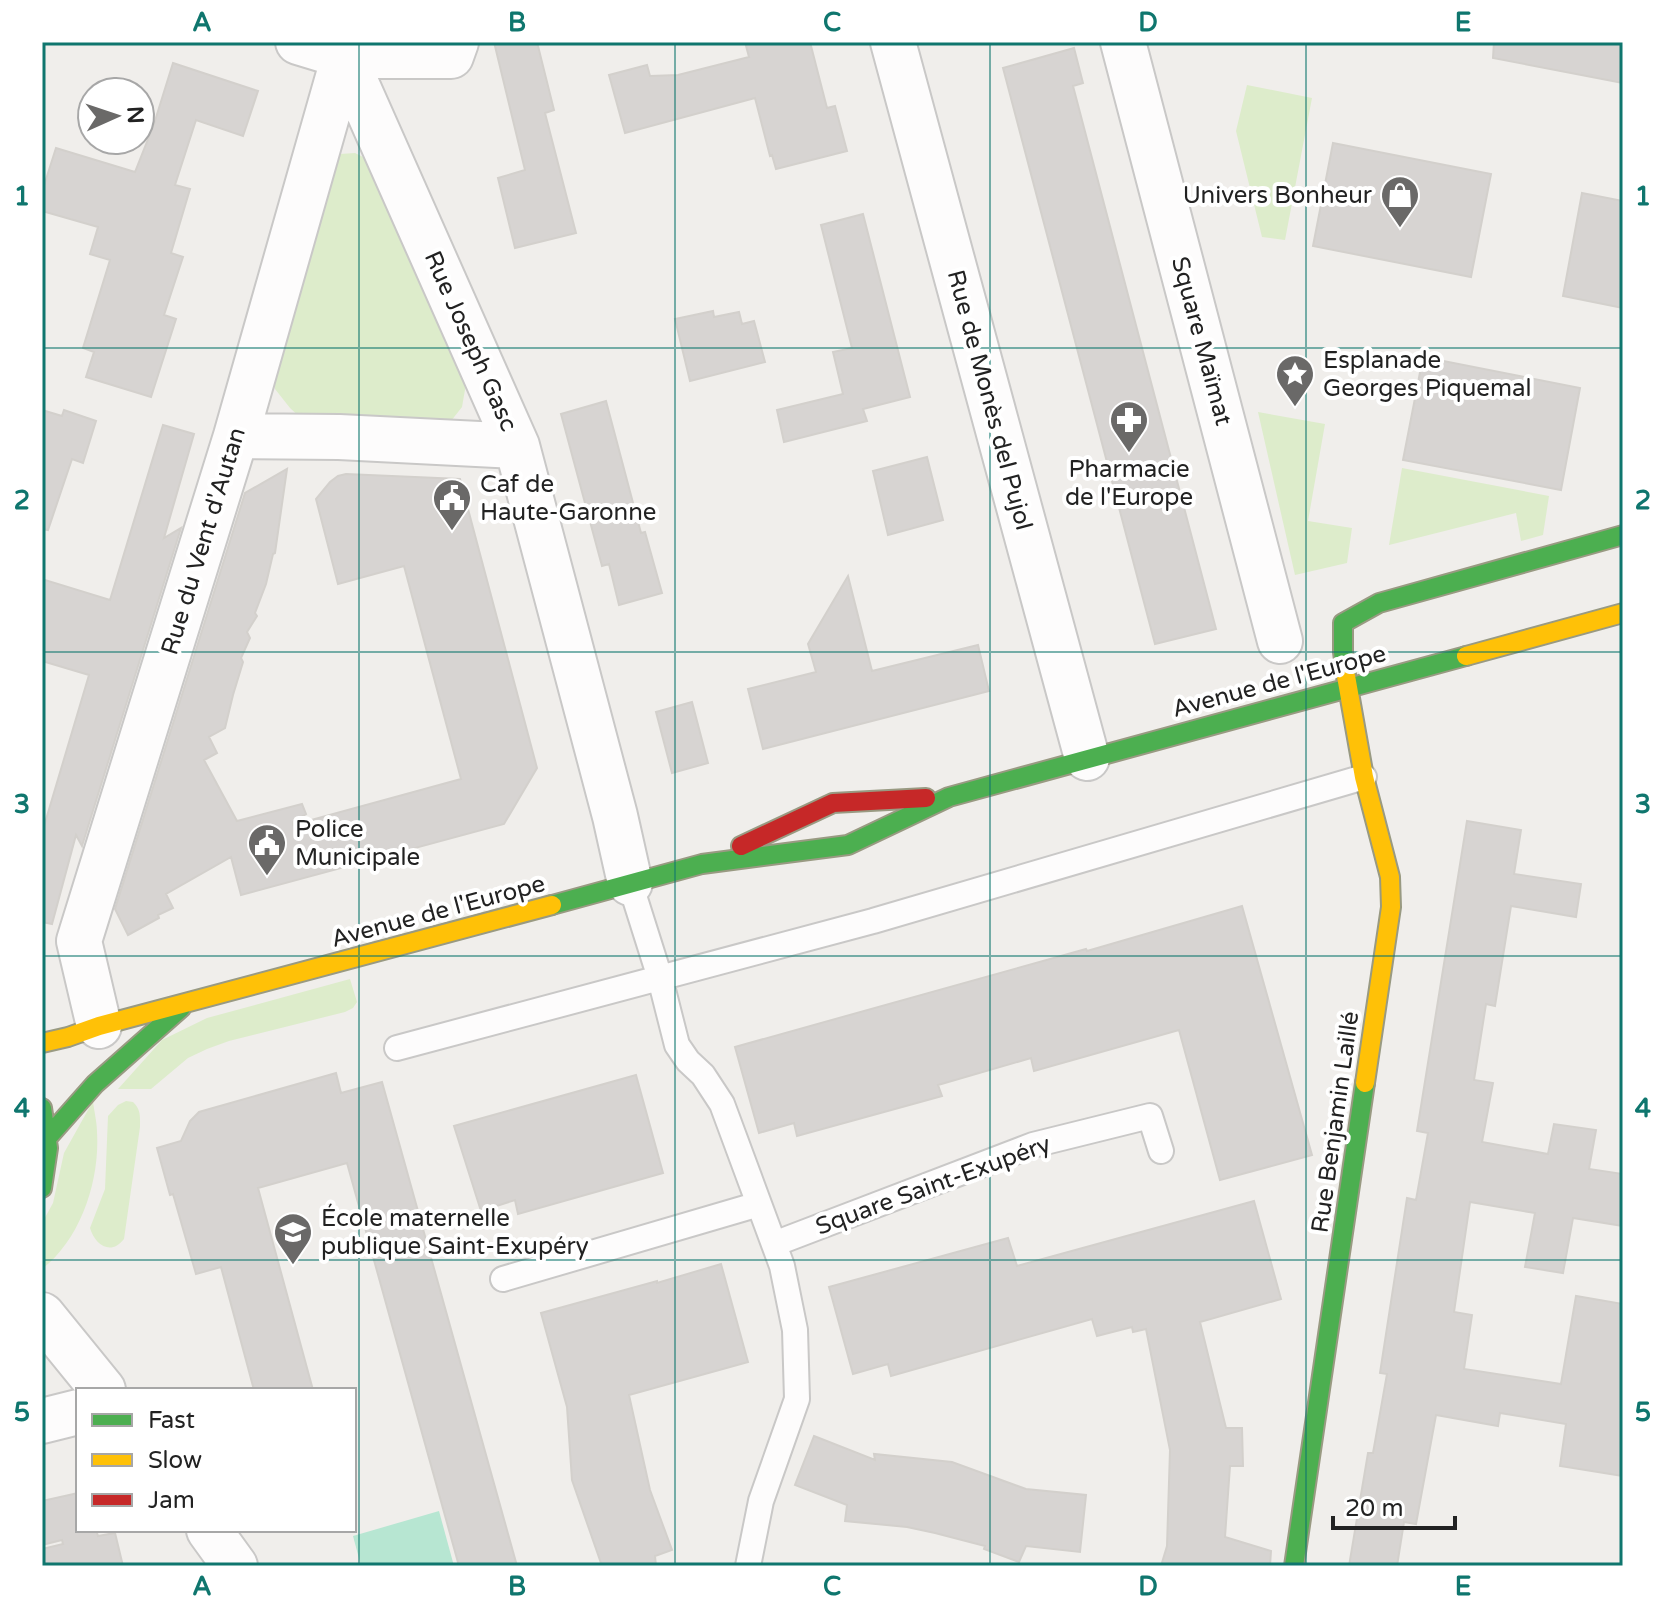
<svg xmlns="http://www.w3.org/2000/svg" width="1665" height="1608" font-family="'Varela Round',sans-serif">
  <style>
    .grass { fill: #ddeccb }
    .pitch { fill: #b7e6d2 }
    .building { fill: #d7d4d2; stroke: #d3d0cc; stroke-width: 2 }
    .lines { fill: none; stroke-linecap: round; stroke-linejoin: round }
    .lane-casing { stroke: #c9c8c7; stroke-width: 28 }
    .street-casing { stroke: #c9c8c7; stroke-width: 48 }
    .fast-casing { stroke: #999a82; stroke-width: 22 }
    .slow-casing { stroke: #999a82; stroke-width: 22 }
    .jam-casing { stroke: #999a82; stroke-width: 22 }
    .lane { stroke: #fdfcfc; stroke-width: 24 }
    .street { stroke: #fdfcfc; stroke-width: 44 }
    .fast { stroke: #4caf50; stroke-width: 18 }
    .slow { stroke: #ffc107; stroke-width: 18 }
    .jam { stroke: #c62828; stroke-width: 18 }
    .grid { fill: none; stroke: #0f766e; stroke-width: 2; stroke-opacity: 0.55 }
    .labels { text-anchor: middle; stroke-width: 8; stroke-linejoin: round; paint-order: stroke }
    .poi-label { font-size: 24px; fill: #222; stroke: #fff; text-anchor: start }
    .street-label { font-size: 24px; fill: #222; stroke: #fff }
    .neatline { fill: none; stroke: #0f766e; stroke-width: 3 }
    .grid-label { font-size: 26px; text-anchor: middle; font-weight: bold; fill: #0f766e }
  </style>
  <rect width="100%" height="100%" fill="#f0eeeb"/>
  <path class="grass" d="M 1247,85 L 1312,98 L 1285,240 L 1262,237 L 1236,131 Z
    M 355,153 L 367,159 L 466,384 L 462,407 L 451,421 L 302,419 L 290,408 L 275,389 L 270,363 L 327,163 L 340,154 Z
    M 1258,412 L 1325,424 L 1308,521 L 1352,528 L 1347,563 L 1295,575 Z
    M 1402,468 L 1549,496 L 1543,535 L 1521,541 L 1516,513 L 1389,545 Z
    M 350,979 L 357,1002 L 353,1008 L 345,1012 L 229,1041 L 207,1049 L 188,1058 L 151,1089 L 118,1089 L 162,1040 L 207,1018 Z
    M 93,1101 C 94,1111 97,1122 97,1132 C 100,1180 81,1239 42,1269 L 42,1223 L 53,1203 L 64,1153 Z
    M 126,1101 L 133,1102 C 141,1110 140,1116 140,1127 L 124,1239 C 111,1256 95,1245 90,1228 L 105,1189 L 108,1116 L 118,1105 Z"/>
  <path class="pitch" d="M 439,1511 L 454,1566 L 361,1566 L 353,1536 Z"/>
  <path class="building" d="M 494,42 L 537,42 L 554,110 L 545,113 L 576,233 L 515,248 L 498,178 L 525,170 Z
    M 745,42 L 810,42 L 827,108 L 835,106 L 847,151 L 776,169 L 772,155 L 770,156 L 755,98 L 625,133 L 609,75 L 647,65 L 650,76 L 678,75 L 749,57 Z
    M 1494,42 L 1623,42 L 1623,83 L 1493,58 Z
    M 1074,48 L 1083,83 L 1073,86 L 1216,629 L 1155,644 L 1003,68 Z
    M 173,63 L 258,91 L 243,136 L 196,120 L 175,185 L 190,189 L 171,253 L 183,257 L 164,315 L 176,319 L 151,397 L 86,377 L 94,352 L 83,348 L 110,260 L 90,254 L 98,227 L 42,211 L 42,192 L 56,148 L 135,172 L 154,124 Z
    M 1333,143 L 1491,174 L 1471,277 L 1313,246 Z
    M 1582,193 L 1623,201 L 1623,308 L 1563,296 Z
    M 863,214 L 910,397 L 863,409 L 867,421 L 784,442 L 777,410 L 843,394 L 833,352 L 852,348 L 821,225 Z
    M 713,311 L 714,317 L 739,312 L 742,324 L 754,321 L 765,362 L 690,381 L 675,319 Z
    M 1423,357 L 1580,388 L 1561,490 L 1403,460 Z
    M 606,401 L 641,533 L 645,532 L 662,593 L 619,605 L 609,564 L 602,566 L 561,414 Z
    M 42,410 L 62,416 L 64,410 L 96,421 L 83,463 L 72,459 L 48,530 L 42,529 Z
    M 163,425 L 194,434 L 164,538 L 181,528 L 82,846 L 76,835 L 52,924 L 42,922 L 42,833 L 89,675 L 42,661 L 42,579 L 110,600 Z
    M 927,457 L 943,520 L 888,535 L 873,471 Z
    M 287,469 L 275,553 L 273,554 L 266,584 L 255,613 L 257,616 L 247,632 L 250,638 L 241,658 L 243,662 L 233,695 L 225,728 L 209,737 L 217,753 L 204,760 L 237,821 L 302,804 L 306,814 L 293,822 L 293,825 L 461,779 L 404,566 L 338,584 L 316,499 L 330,482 L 338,476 L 346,474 L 460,479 L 537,768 L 504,824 L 241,895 L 231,857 L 166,894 L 173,908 L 158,915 L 159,918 L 128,935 L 115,909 L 245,493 Z
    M 848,576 L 872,671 L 978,645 L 989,691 L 763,749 L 748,689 L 816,672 L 808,644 Z
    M 692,702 L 708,763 L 672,773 L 656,712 Z
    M 1467,821 L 1521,830 L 1514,874 L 1581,884 L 1576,917 L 1511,906 L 1495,1006 L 1486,1004 L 1474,1080 L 1493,1083 L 1482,1142 L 1548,1154 L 1554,1124 L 1596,1130 L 1589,1169 L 1623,1174 L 1623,1226 L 1573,1218 L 1563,1273 L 1525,1267 L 1535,1213 L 1470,1202 L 1454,1312 L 1472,1315 L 1464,1369 L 1561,1384 L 1576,1296 L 1623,1304 L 1623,1476 L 1560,1466 L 1566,1424 L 1500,1413 L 1498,1426 L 1436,1415 L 1416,1524 L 1404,1522 L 1397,1566 L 1349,1566 L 1368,1453 L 1373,1453 L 1387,1374 L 1380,1373 L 1407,1198 L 1416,1200 L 1428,1133 L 1417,1131 Z
    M 1242,906 L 1312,1155 L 1220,1180 L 1179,1030 L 1034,1071 L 1031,1058 L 938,1085 L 942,1096 L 797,1136 L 794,1123 L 759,1133 L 735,1047 L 1086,949 L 1087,951 Z
    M 336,1073 L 341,1093 L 382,1082 L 517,1566 L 459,1566 L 347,1163 L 258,1188 L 313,1390 L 254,1390 L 221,1267 L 196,1274 L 173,1194 L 170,1195 L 157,1148 L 181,1141 L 190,1121 L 199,1112 Z
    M 636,1075 L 663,1173 L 518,1214 L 515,1200 L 481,1211 L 454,1126 Z
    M 1254,1201 L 1281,1299 L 1200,1322 L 1226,1428 L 1242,1428 L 1243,1466 L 1230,1466 L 1225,1537 L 1271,1551 L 1270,1566 L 1161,1566 L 1167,1546 L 1170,1450 L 1146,1329 L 1133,1332 L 1132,1327 L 1097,1336 L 1092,1319 L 891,1376 L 888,1364 L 853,1374 L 829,1287 L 1008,1238 L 1017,1266 Z
    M 721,1264 L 748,1362 L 629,1395 L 650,1490 L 672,1550 L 655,1556 L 656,1566 L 602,1566 L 572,1480 L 567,1407 L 541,1313 L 657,1281 L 657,1283 Z
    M 814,1436 L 875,1460 L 874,1454 L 952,1462 L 1026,1489 L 1086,1495 L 1080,1552 L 1026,1546 L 1019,1562 L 984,1549 L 985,1546 L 935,1533 L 907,1527 L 845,1521 L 847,1505 L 795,1485 Z
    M 78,1493 L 78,1530 L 96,1530 L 98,1536 L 115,1533 L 123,1566 L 42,1566 L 42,1549 L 63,1544 L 62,1540 L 42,1545 L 42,1501 Z"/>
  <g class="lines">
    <g class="lane-casing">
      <path id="lane" d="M 630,883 L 660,978 L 677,1045 L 688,1061 L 703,1075 L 722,1104 L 782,1266 L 795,1330 L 797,1399 L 761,1501 L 748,1566
        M 397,1048 L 873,921 L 1364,777
        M 774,1244 L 1033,1145 L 1150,1116 L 1161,1151
        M 503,1279 L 759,1204"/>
    </g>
    <g class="street-casing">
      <path id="street" d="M 298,42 L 344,56 L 451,56 L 456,42
        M 893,42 L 1087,758
        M 1123,42 L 1280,641
        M 344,56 L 517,446 L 615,816 L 630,883
        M 236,436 L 339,437 L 517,446
        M 99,1026 L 79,941 L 236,436 L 348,42
        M 42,1315 L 103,1390
        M 42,1421 L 78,1412
        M 209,1530 L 235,1566"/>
    </g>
    <g class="fast-casing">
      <path id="fast" d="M 1346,676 L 1343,652 L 1343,623 L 1379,603 L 1623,535
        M 552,905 L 702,864 L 848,845 L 949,797 L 1466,656
        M 42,1108 L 48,1148 L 42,1188
        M 49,1136 L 95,1084 L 181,1008
        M 1294,1566 L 1365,1083"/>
    </g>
    <g class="slow-casing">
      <path id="slow" d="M 1466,656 L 1623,613
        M 1346,676 L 1364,777 L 1390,877 L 1391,907 L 1365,1083
        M 42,1043 L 68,1037 L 99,1026 L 552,905"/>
    </g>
    <g class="jam-casing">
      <path id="jam" d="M 741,846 L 833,803 L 926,798"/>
    </g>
    <use href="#lane" class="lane"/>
    <use href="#street" class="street"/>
    <use href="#fast" class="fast"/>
    <use href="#slow" class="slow"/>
    <use href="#jam" class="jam"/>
  </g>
  <path class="grid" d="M 359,42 L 359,1566M 675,42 L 675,1566M 990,42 L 990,1566M 1306,42 L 1306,1566M 42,348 L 1623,348M 42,652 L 1623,652M 42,956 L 1623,956M 42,1260 L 1623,1260"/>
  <defs>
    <g id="shop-pin" transform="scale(2)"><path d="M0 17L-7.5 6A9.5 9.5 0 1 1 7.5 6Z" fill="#6a6968" stroke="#fff"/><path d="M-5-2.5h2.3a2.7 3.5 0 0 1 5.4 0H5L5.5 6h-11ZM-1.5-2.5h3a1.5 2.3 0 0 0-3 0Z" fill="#fff"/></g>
    <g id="sight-pin" transform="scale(2)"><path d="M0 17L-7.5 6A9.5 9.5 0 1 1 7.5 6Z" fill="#6a6968" stroke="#fff"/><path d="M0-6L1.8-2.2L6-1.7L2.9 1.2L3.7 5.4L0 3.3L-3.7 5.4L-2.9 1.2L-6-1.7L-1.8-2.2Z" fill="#fff"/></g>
    <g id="pharmacy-pin" transform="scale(2)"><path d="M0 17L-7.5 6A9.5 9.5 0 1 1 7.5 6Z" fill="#6a6968" stroke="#fff"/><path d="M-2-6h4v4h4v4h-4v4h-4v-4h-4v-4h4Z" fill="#fff"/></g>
    <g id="civic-pin" transform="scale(2)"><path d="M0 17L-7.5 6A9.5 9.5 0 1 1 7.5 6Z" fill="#6a6968" stroke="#fff"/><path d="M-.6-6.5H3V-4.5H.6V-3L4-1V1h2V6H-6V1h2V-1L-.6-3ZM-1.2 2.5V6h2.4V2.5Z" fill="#fff"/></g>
    <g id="school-pin" transform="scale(2)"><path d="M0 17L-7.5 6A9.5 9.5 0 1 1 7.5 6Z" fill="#6a6968" stroke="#fff"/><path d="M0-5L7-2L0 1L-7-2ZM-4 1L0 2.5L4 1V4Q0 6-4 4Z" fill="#fff"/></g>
  </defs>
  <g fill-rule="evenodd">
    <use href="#shop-pin" x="1400" y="195"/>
    <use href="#sight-pin" x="1295" y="374"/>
    <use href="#pharmacy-pin" x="1129" y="420"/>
    <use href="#civic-pin" x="452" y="498"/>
    <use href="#civic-pin" x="267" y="843"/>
    <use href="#school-pin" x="293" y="1232"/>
  </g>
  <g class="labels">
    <g class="poi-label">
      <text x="1372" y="203" text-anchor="end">Univers Bonheur</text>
      <text x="1323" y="368">Esplanade<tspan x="1323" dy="28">Georges Piquemal</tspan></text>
      <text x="1129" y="477" text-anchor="middle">Pharmacie<tspan x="1129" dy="28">de l'Europe</tspan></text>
      <text x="480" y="492">Caf de<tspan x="480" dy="28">Haute-Garonne</tspan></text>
      <text x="295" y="837">Police<tspan x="295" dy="28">Municipale</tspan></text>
      <text x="321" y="1226">École maternelle<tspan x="321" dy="28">publique Saint-Exupéry</tspan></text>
    </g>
    <g class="street-label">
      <text transform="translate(471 341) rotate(66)" y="8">Rue Joseph Gasc</text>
      <text transform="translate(1202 341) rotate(75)" y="8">Square Maïmat</text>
      <text transform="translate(990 400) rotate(75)" y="8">Rue de Monès del Pujol</text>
      <text transform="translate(203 541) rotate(-73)" y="8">Rue du Vent d'Autan</text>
      <text transform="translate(1279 681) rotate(-15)" y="8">Avenue de l'Europe</text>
      <text transform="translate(438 911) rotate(-15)" y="8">Avenue de l'Europe</text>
      <text transform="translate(1335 1122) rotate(-82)" y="8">Rue Benjamin Laillé</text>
      <text transform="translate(933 1185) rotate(-20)" y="8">Square Saint-Exupéry</text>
    </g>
  </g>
  <rect width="1665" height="1608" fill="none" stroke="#ffffff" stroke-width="88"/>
  <rect x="76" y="1388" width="280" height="144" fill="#ffffff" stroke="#a7a7a7" stroke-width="2"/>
  <rect x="92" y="1414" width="40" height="12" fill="#4caf50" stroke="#a7a7a7" stroke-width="2"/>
  <text x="148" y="1428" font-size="24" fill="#222222">Fast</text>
  <rect x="92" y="1454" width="40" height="12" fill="#ffc107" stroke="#a7a7a7" stroke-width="2"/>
  <text x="148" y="1468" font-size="24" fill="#222222">Slow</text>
  <rect x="92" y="1494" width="40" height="12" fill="#c62828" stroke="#a7a7a7" stroke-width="2"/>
  <text x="148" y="1508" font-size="24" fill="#222222">Jam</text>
  <g transform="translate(116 116) rotate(87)"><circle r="38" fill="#ffffff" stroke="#a7a7a7" stroke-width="2"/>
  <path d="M0-6L14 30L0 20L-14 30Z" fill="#6a6968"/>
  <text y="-12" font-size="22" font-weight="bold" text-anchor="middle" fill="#222222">N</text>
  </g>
  <path d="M1333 1516v12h122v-12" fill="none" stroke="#222222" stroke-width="4"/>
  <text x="1345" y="1516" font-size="24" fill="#222222" stroke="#ffffff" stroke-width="6" paint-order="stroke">20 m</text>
  <rect x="44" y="44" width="1577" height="1520" class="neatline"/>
  <g class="grid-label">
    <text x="202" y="31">A</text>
    <text x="517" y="31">B</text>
    <text x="832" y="31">C</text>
    <text x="1148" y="31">D</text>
    <text x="1463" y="31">E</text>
    <text x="22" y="205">1</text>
    <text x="1643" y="205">1</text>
    <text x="22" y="509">2</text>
    <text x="1643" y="509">2</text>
    <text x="22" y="813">3</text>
    <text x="1643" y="813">3</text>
    <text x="22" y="1117">4</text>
    <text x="1643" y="1117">4</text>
    <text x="22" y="1421">5</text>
    <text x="1643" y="1421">5</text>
    <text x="202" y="1595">A</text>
    <text x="517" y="1595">B</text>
    <text x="832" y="1595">C</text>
    <text x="1148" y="1595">D</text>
    <text x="1463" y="1595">E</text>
  </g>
</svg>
